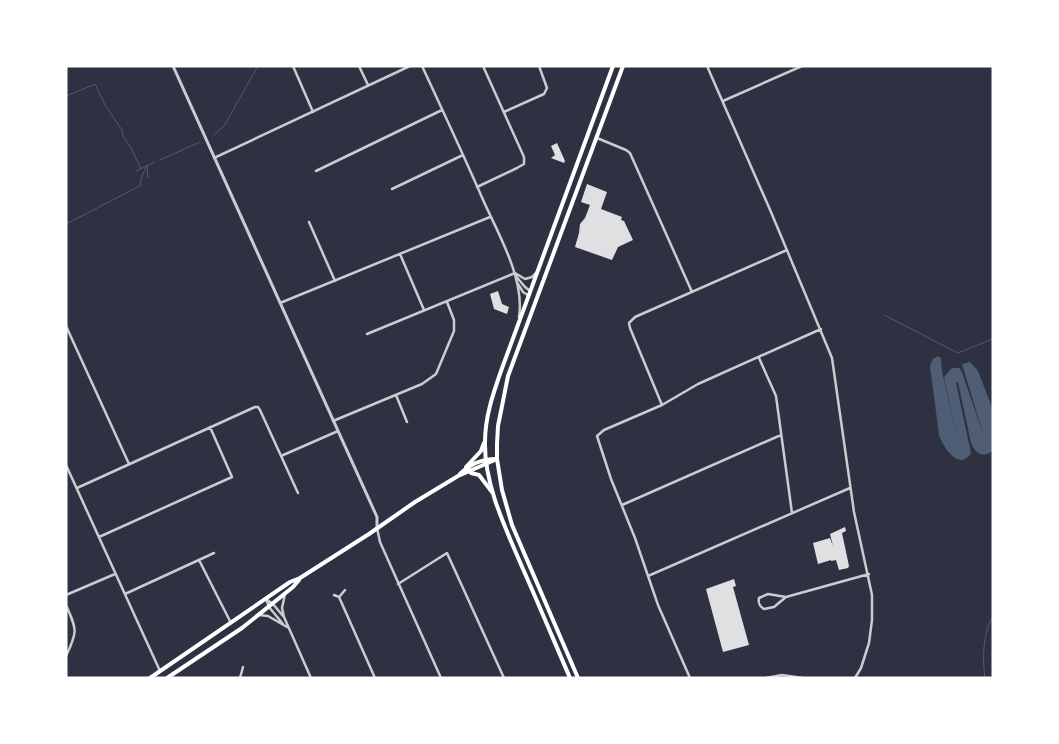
<svg xmlns="http://www.w3.org/2000/svg" width="1059" height="744" font-family="'Exo 2',sans-serif">
  <style>
    .water { fill: #4f5d75 }
    .lines { fill: none; stroke-linecap: round; stroke-linejoin: round }
    .stream { stroke: #4f5d75; stroke-width: 1 }
    .building { fill: #e0e0e3 }
    .minor { stroke: #caccd0; stroke-width: 2.5 }
    .tertiary { stroke: #caccd0; stroke-width: 3 }
    .secondary { stroke: #fff; stroke-width: 4 }
    .primary { stroke: #fff; stroke-width: 4 }
  </style>
  <rect width="100%" height="100%" fill="#2d3142"/>
  <path class="water" d="M 938,356 L 941,358 L 942,371 L 958,442 L 944,377 L 952,368 L 959,368 L 962,372 L 984,437 L 962,364 L 970,362 L 978,371 L 993,410 L 993,451 C 982,458 976,454 971,443 L 958,382 L 956,383 L 971,453 C 959,472 943,447 939,435 L 930,366 L 933,359 Z"/>
  <g class="lines">
    <path class="stream" d="M 66,96 L 95,84 L 105,105 L 122,130 L 123,136 L 131,148 L 141,169
      M 213,136 L 224,126 L 258,66
      M 160,160 L 200,142
      M 147,166 L 148,178
      M 136,171 L 155,162
      M 66,224 L 140,186 L 142,176 L 147,166
      M 884,315 L 958,353 L 993,339
      M 985,678 C 982,659 983,632 993,616"/>
  </g>
  <path class="building" d="M 557,143 L 565,161 L 564,163 L 551,158 L 555,155 L 551,146 Z
    M 587,184 L 607,192 L 601,209 L 622,217 L 621,220 L 624,221 L 633,240 L 618,247 L 612,260 L 575,247 L 579,233 L 580,224 L 585,218 L 590,205 L 581,202 Z
    M 498,291 L 502,304 L 509,307 L 507,314 L 494,309 L 490,294 Z
    M 845,527 L 846,531 L 842,533 L 849,566 L 848,568 L 839,570 L 836,560 L 831,561 L 831,560 L 818,564 L 813,543 L 830,538 L 833,546 L 830,534 Z
    M 734,579 L 736,586 L 733,587 L 749,645 L 723,652 L 706,589 Z"/>
  <g class="lines">
    <path class="minor" d="M 293,66 L 313,112
      M 359,66 L 368,85
      M 422,66 C 443,111 464,156 484,202 C 499,235 525,280 519,317
      M 707,66 L 771,212 L 832,358 L 854,512 L 872,595 L 872,620 L 869,643 L 861,668 L 855,678
      M 723,101 L 802,66
      M 504,112 L 544,94 L 547,88 L 539,66
      M 597,138 L 626,150 L 630,153 L 692,292
      M 214,158 L 410,66
      M 316,171 L 442,110
      M 477,187 L 517,168 L 524,164 L 524,157 L 483,66
      M 392,189 L 463,155
      M 309,222 L 335,281
      M 400,254 L 424,310
      M 515,273 L 525,279 L 532,277 L 537,272
      M 515,275 L 525,287 L 530,291
      M 518,284 L 523,292 L 529,296
      M 280,303 L 490,217
      M 66,326 L 129,464
      M 367,334 L 515,273
      M 759,358 L 776,396 L 792,513
      M 396,395 L 407,422
      M 662,405 L 630,328 L 629,323 L 635,317 L 787,250
      M 333,421 L 422,384 L 436,374 L 454,331 L 454,320 L 447,302
      M 281,456 L 338,431
      M 66,465 L 160,671
      M 77,488 L 255,407 L 258,407 L 260,410 L 298,493
      M 622,505 L 781,435
      M 377,528 L 380,542 L 441,678
      M 99,537 L 232,477 L 210,427
      M 199,560 L 231,623
      M 648,576 L 850,488
      M 398,584 L 447,553 L 504,678
      M 125,594 L 214,553
      M 285,594 L 282,608 L 284,617 L 311,678
      M 768,594 L 786,597 L 774,607 L 764,609 C 759,606 758,603 759,598 Z
      M 66,595 L 115,574
      M 334,595 L 339,597 L 375,678
      M 340,596 L 345,590
      M 786,597 L 869,574
      M 266,599 L 269,607 L 283,624
      M 266,599 L 273,604 L 283,616
      M 66,605 C 77,630 78,631 66,656
      M 259,615 L 268,616 L 287,627
      M 240,678 L 243,667
      M 690,678 L 658,605 L 635,538 L 611,479 L 597,436 L 604,430 L 662,405 L 698,384 L 821,329
      M 766,678 L 782,675 L 803,678"/>
    <path class="tertiary" d="M 173,66 L 377,517 L 377,528"/>
    <path class="secondary" d="M 466,467 L 481,451 L 484,443
      M 471,473 L 479,475 L 492,492
      M 460,474 C 470,464 482,459 496,459
      M 150,678 L 290,582 L 300,578 L 369,534 L 415,502 L 458,476 L 497,459
      M 167,678 L 242,628 L 293,587 L 299,580"/>
    <path class="primary" d="M 570,678 C 554,641 539,605 523,569 C 506,529 484,485 485,442 C 485,417 493,394 501,371 L 613,66
      M 578,678 L 512,525 L 502,490 L 497,459 L 497,444 L 498,426 L 508,376 L 623,66"/>
  </g>
  <rect width="1059" height="744" fill="none" stroke="#ffffff" stroke-width="135"/>
</svg>
